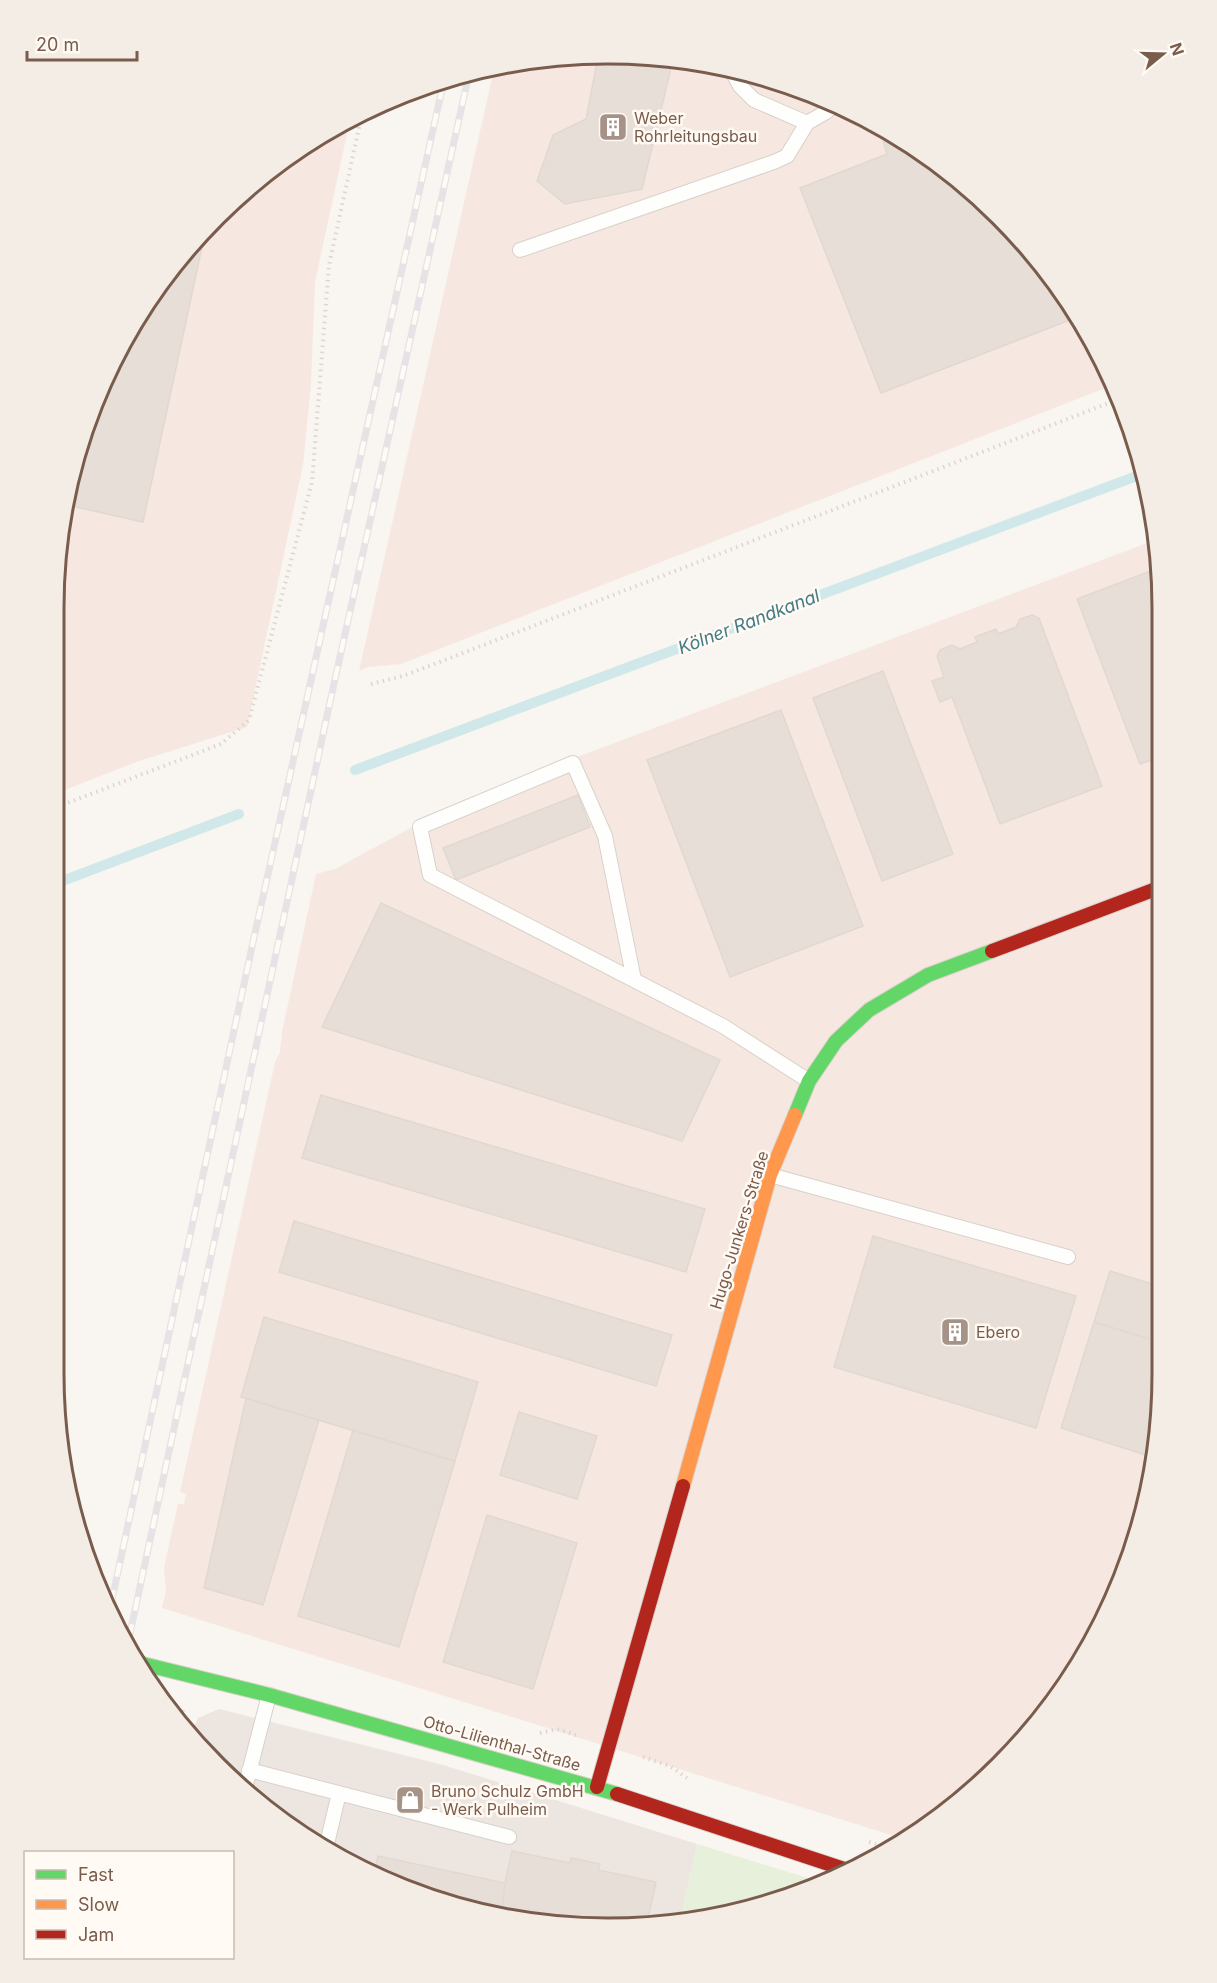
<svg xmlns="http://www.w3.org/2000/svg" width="1217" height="1983" font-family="Inter,sans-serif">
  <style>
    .commercial { fill: #f6e8e1 }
    .industrial { fill: #ede5e0 }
    .green { fill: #e7f0db }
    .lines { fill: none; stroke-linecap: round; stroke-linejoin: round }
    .stream { stroke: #d0e8ea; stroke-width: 10 }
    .building { fill: #e6ded7; stroke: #e2d8d2; stroke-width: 1.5 }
    .lane-casing { stroke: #d7d1cb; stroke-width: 16 }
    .fast-casing { stroke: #d9d2cb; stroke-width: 16 }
    .slow-casing { stroke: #d9d2cb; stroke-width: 16 }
    .jam-casing { stroke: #d9d2cb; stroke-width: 16 }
    .path { stroke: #dcd5d0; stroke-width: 4; stroke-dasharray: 1.5 4.5; stroke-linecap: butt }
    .lane { stroke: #fefefd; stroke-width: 14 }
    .fast { stroke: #63d668; stroke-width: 14 }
    .slow { stroke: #ff974d; stroke-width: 14 }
    .jam { stroke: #b3261e; stroke-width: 14 }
    .rail-casing { stroke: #e6e3e7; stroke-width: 7 }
    .rail { stroke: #fffaf3; stroke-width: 4.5; stroke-dasharray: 14; stroke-linecap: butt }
    .labels { text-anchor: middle; stroke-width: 5; stroke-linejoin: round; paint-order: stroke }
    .poi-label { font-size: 16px; fill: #7a5c4d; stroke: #fffaf3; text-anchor: start }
    .street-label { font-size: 16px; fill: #7a5c4d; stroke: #fffaf3 }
    .water-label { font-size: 18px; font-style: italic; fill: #437c86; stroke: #fffaf3 }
    .rim { fill: none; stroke: #7a5c4d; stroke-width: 3 }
  </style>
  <rect width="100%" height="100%" fill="#f9f5f0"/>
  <path class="commercial" d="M 644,55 L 752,73 L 853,111 L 946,168 L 1026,243 L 1089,332 L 1113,385 L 401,664 L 368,667 L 359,671 L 494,69 L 536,59 Z
    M 350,120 L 315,282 L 311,384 L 303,465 L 247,727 L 139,761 L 57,793 L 59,536 L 96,397 L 168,271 L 243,192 L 331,128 Z
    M 1155,540 L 1162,572 L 1158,1447 L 1121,1586 L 1049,1712 L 917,1835 L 907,1840 L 162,1608 L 166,1591 L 164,1567 L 178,1504 L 184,1504 L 186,1494 L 180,1492 L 275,1062 L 280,1052 L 282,1032 L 316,874 L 335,869 L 460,801 Z"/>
  <path class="industrial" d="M 219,1709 L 443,1765 L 697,1844 L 681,1917 L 608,1929 L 431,1900 L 300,1835 L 191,1733 L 198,1718 Z"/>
  <path class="green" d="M 697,1844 L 821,1882 L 786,1900 L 681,1917 Z"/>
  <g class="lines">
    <path class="stream" d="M 355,770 L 1142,474
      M 57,883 L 239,814"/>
  </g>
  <path class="building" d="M 644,55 L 673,60 L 642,189 L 565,204 L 537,181 L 553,135 L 586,119 L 598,57 Z
    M 879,127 L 946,168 L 1026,243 L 1078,317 L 881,393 L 800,188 L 887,154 Z
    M 205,233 L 143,522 L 67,505 L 96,397 L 168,271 Z
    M 1161,567 L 1161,757 L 1140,764 L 1077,599 Z
    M 1032,615 L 1039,618 L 1102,786 L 1000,824 L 952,697 L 940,702 L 932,681 L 944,677 L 937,656 L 940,650 L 952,645 L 960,649 L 977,642 L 975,637 L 996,629 L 998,634 L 1016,627 L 1020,619 Z
    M 883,671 L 953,854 L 882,881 L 813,698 Z
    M 781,710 L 863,926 L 730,977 L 647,760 Z
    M 578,795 L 590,827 L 456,880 L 443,848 Z
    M 381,903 L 720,1060 L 682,1141 L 322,1027 Z
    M 321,1095 L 705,1209 L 686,1272 L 302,1158 Z
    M 294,1221 L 672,1335 L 656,1386 L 279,1272 Z
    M 873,1236 L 1076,1296 L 1036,1428 L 834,1367 Z
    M 1110,1271 L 1159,1286 L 1159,1342 L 1094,1322 Z
    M 264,1317 L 478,1382 L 455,1461 L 241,1397 Z
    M 1094,1322 L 1159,1342 L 1158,1447 L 1155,1458 L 1061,1428 Z
    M 246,1398 L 319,1420 L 263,1605 L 204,1588 Z
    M 519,1412 L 597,1436 L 577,1499 L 500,1475 Z
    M 353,1430 L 455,1461 L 399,1647 L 298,1616 Z
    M 487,1515 L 577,1543 L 533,1689 L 443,1662 Z
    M 512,1851 L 570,1863 L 571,1858 L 600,1864 L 598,1870 L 656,1882 L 647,1923 L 608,1929 L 502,1911 L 505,1883 Z
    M 378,1856 L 505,1883 L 502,1911 L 431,1900 L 375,1872 Z"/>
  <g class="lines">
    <g class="lane-casing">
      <path id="lane" d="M 731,69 L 740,86 L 754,100 L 807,123
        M 520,250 L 774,162 L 787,156 L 807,123 L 826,112 L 835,104
        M 634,980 L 605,836 L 573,763 L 420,827 L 430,875 L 723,1026 L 809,1081
        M 770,1175 L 1068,1257
        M 249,1770 L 509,1837
        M 246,1784 L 269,1695
        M 326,1848 L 339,1793"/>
    </g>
    <g class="fast-casing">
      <path id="fast" d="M 795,1115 L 809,1081 L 836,1041 L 869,1010 L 928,975 L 992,951
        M 143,1664 L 269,1695 L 617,1794"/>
    </g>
    <g class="slow-casing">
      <path id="slow" d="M 683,1486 L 770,1175 L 795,1115"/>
    </g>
    <g class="jam-casing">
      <path id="jam" d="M 992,951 L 1161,887
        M 597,1787 L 683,1486
        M 617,1794 L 847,1870"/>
    </g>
    <path class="path" d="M 371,684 L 403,676 L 528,628 L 1119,399
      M 57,807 L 221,744 L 249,720 L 312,482 L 329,265 L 362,114
      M 180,1723 L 183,1709
      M 540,1733 L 557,1729 L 576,1735
      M 643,1757 L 670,1766 L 687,1778
      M 869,1842 L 890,1848"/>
    <use href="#lane" class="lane"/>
    <use href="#fast" class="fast"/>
    <use href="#slow" class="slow"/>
    <use href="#jam" class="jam"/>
    <g class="rail-casing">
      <path id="rail" d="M 111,1604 L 253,942 L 444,80
        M 129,1638 L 330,702 L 469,74"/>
    </g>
    <use href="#rail" class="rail"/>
  </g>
  <defs>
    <g id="building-square" transform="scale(1.5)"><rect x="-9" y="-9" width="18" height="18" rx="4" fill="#a69286" stroke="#fffaf3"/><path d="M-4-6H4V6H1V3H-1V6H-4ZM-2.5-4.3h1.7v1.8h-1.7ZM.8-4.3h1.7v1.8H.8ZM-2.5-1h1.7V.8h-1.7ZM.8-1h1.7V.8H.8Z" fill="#fff"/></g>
    <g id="shop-square" transform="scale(1.5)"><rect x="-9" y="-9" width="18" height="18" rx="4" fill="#a69286" stroke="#fffaf3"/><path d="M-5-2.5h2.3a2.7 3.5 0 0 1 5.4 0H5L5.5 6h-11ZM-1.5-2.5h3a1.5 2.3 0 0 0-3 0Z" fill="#fff"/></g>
  </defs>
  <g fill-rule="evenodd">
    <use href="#building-square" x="613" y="127"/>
    <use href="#building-square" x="955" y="1332"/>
    <use href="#shop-square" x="410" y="1800"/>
  </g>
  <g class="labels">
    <g class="poi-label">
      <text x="634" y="124">Weber<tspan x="634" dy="18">Rohrleitungsbau</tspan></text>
      <text x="976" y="1338">Ebero</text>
      <text x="431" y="1797">Bruno Schulz GmbH<tspan x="431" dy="18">- Werk Pulheim</tspan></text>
    </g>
    <g class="street-label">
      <text transform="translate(739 1230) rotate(-73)" y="6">Hugo-Junkers-Straße</text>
      <text transform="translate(502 1743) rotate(16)" y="6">Otto-Lilienthal-Straße</text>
    </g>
    <g class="water-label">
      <text transform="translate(749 622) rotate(-21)" y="6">Kölner Randkanal</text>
    </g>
  </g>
  <path d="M0 0H1217V1983H0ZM608 64H608A544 544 0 0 1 1152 608V1374A544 544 0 0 1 608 1918H608A544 544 0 0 1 64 1374V608A544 544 0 0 1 608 64Z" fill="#f4ede6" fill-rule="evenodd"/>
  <path class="rim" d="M608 64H608A544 544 0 0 1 1152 608V1374A544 544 0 0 1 608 1918H608A544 544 0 0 1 64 1374V608A544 544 0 0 1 608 64Z"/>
  <rect x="24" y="1851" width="210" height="108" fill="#fffaf3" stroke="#cabbb1" stroke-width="1.5"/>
  <rect x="36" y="1870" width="30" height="9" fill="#63d668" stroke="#cabbb1" stroke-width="1.5"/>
  <text x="78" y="1881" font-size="18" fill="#7a5c4d">Fast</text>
  <rect x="36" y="1900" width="30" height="9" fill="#ff974d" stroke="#cabbb1" stroke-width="1.5"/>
  <text x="78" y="1911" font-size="18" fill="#7a5c4d">Slow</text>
  <rect x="36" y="1930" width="30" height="9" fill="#b3261e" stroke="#cabbb1" stroke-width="1.5"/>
  <text x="78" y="1941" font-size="18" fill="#7a5c4d">Jam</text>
  <g transform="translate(1163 54) rotate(71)" stroke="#fffaf3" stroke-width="4.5" paint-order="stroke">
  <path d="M0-4.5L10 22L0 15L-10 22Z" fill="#7a5c4d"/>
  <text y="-9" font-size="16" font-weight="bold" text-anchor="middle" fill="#7a5c4d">N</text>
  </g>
  <path d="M27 51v9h110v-9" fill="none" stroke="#7a5c4d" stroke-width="3"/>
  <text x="36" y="51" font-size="18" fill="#7a5c4d" stroke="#fffaf3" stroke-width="4.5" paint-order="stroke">20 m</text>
</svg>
